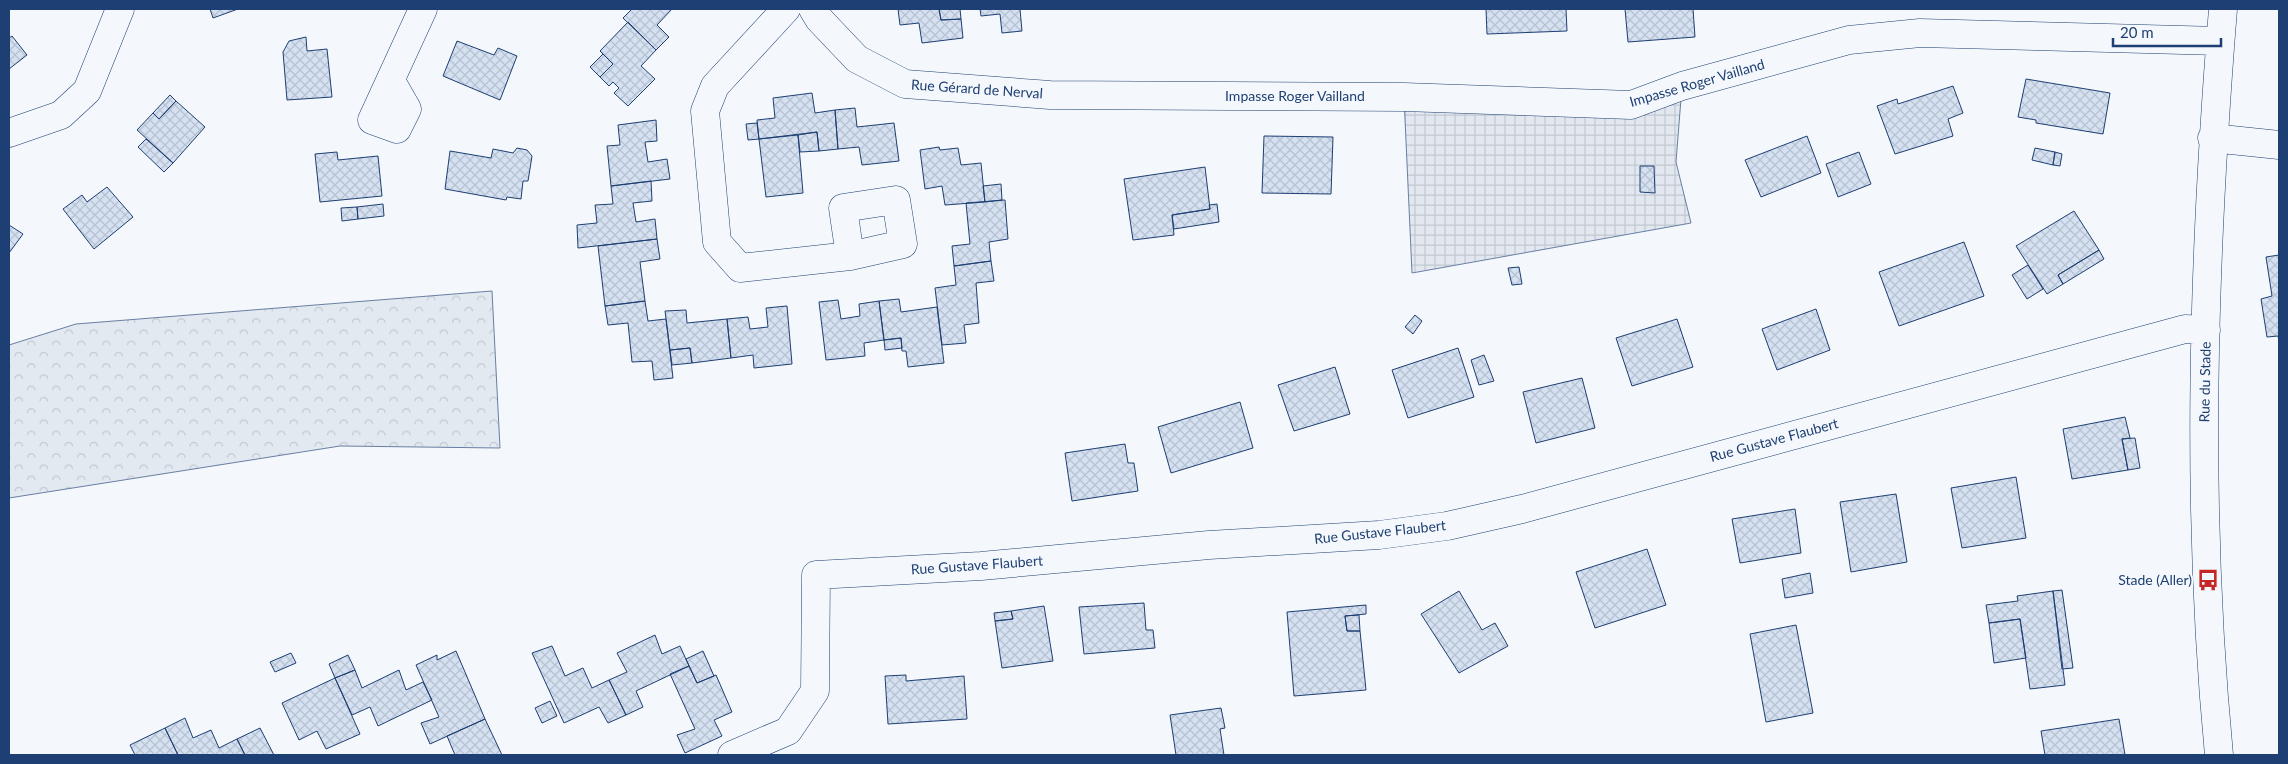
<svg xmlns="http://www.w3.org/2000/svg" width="2288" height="764" font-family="Lato,sans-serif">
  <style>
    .forest { fill: url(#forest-crowns); stroke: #687fa3 }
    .plaza { fill: url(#plaza-grid); stroke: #687fa3 }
    .building { fill: url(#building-cross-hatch); stroke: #1d3f73 }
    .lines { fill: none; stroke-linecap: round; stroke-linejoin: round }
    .street-casing { stroke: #1d3f73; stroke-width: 29 }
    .street { stroke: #f4f7fb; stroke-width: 28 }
    .labels { text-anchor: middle; stroke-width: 4; stroke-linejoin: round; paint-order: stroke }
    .street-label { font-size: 14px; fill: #1d3f73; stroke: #f4f7fb }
    .poi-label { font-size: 14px; fill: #1d3f73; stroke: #f4f7fb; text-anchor: end }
  </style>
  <defs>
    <pattern id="forest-crowns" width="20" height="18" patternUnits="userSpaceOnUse" patternTransform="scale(1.25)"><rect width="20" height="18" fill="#e3e9f0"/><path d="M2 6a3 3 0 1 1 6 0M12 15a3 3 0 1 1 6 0" fill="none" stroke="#c2c9d1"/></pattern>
    <pattern id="plaza-grid" width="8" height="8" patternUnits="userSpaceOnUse" patternTransform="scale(1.25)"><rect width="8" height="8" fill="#e3e8f0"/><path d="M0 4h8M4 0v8" fill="none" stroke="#c2c8d1"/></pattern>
    <pattern id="building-cross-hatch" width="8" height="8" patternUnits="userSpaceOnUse" patternTransform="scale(1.25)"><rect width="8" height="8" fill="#d5e0f0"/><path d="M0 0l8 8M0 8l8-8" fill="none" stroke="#b6c1d1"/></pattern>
  </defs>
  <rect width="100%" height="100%" fill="#f4f7fb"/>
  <path class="forest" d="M 492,291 L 500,448 L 340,446 L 9,498 L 9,345 L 76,324 Z"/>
  <path class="plaza" d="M 1682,86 L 1676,162 L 1691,223 L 1412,273 L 1404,97 L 1631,105 Z"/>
  <path class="building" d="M 210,9 L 238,9 L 213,18 Z
    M 632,9 L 672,9 L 657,25 L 669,37 L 656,50 L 623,18 Z
    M 898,9 L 939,9 L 941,20 L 961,19 L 963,38 L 922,43 L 919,23 L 900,25 Z
    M 939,9 L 960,9 L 961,19 L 941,20 Z
    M 980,9 L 1020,9 L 1022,31 L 1002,33 L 1000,14 L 981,16 Z
    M 1486,9 L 1566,9 L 1567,31 L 1487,34 Z
    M 1625,9 L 1693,9 L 1695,37 L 1628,42 Z
    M 628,22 L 656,50 L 641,66 L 655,79 L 628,106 L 614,93 L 619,88 L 613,82 L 609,86 L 600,77 L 613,64 L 600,51 Z
    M 12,36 L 27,55 L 9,69 L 9,38 Z
    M 306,37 L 307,51 L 327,49 L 332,97 L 287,100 L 283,52 L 289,41 Z
    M 457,41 L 494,55 L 498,48 L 517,56 L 500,100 L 443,76 Z
    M 603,54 L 613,64 L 600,77 L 590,67 Z
    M 2026,79 L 2110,93 L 2103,134 L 2036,123 L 2036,120 L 2018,117 Z
    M 1953,86 L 1963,113 L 1948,119 L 1953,136 L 1895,154 L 1877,106 L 1897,99 L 1898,104 Z
    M 812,93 L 815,113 L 835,110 L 838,149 L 819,151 L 817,132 L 759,139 L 757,120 L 775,118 L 773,98 Z
    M 170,95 L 176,101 L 159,119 L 153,113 Z
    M 176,101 L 205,127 L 173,163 L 137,130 L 153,113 L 159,119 Z
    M 855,108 L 857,127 L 894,123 L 899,161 L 862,165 L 859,147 L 838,149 L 835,110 Z
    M 656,120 L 657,141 L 645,142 L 648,162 L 667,159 L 670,179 L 611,186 L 607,146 L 620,145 L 618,125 Z
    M 757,123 L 759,139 L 748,140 L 746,124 Z
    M 817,132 L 819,151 L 800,152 L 798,135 Z
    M 798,135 L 803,193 L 766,197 L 759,139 Z
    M 1264,136 L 1333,137 L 1331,194 L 1262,193 Z
    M 1807,136 L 1821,173 L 1761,197 L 1745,160 Z
    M 146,139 L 173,163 L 164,172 L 138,147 Z
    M 939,147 L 940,150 L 958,148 L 961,165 L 981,163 L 985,202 L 945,205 L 942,186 L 925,189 L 920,150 Z
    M 517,148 L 527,150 L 532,156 L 528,181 L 523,181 L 521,199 L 507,197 L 506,200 L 445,189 L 450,151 L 491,158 L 493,149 L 513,153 Z
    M 2035,148 L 2055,152 L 2053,165 L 2032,160 Z
    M 337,152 L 338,160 L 378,156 L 382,196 L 320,202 L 315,154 Z
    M 1859,152 L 1871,184 L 1838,197 L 1826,164 Z
    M 2055,152 L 2062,154 L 2060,166 L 2053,165 Z
    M 1640,166 L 1654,166 L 1655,193 L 1640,192 Z
    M 1205,167 L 1210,209 L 1172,215 L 1174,235 L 1133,240 L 1124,179 Z
    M 651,181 L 652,201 L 633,203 L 636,222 L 655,219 L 657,239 L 578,248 L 577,225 L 597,223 L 595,205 L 613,204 L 611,186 Z
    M 1001,184 L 1002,200 L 985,202 L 983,186 Z
    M 107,187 L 133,217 L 94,249 L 63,209 L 82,195 L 87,202 Z
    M 1005,200 L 1008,239 L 989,242 L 991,261 L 954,266 L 952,246 L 970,244 L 966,203 Z
    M 383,204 L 384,216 L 358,219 L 357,207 Z
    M 1217,204 L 1219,222 L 1174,229 L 1172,215 L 1210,209 L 1209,205 Z
    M 357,207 L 358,219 L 342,221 L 341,208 Z
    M 2074,211 L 2099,250 L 2058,275 L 2063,284 L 2047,294 L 2016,246 Z
    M 9,225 L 23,234 L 9,253 Z
    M 657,239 L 660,259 L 640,262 L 645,301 L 605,306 L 598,246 Z
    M 1964,242 L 1984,296 L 1899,326 L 1879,272 Z
    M 2099,250 L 2104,259 L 2063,284 L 2058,275 Z
    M 2279,255 L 2279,341 L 2278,336 L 2267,337 L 2261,299 L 2272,296 L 2266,257 Z
    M 991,261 L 994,281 L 976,283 L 979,323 L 964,325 L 966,343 L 942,345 L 935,288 L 956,285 L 954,266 Z
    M 2028,265 L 2043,289 L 2027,299 L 2012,275 Z
    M 1519,267 L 1522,284 L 1512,285 L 1508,268 Z
    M 899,299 L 901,312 L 937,307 L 944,363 L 908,367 L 906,351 L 902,351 L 901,338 L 884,340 L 879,301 Z
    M 838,300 L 841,319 L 860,316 L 859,304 L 879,301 L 884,340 L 864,343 L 865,356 L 826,360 L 819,302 Z
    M 645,301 L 648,321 L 666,319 L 673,378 L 654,380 L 652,361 L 632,362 L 628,323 L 608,325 L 605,306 Z
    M 787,306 L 792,364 L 754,368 L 753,355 L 731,358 L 727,319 L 748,317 L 750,329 L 768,327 L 766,308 Z
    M 1816,309 L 1830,350 L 1777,370 L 1762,329 Z
    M 686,310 L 687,323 L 727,319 L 731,358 L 692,363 L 690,348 L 670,350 L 665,311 Z
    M 1415,315 L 1422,321 L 1413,334 L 1405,327 Z
    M 1677,319 L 1693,367 L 1632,386 L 1616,338 Z
    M 901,338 L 902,348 L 885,350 L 884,340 Z
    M 690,348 L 692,363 L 672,365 L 670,350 Z
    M 1458,348 L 1474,397 L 1408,418 L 1392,370 Z
    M 1484,355 L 1494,381 L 1479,385 L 1471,360 Z
    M 1335,367 L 1350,414 L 1294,431 L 1278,385 Z
    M 1582,378 L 1595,428 L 1536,443 L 1523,392 Z
    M 1240,402 L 1253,448 L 1171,473 L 1158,427 Z
    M 2125,417 L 2130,438 L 2122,439 L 2128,470 L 2072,479 L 2063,429 Z
    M 2135,438 L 2140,468 L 2128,470 L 2122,439 Z
    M 1125,444 L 1128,463 L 1134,463 L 1138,491 L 1072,501 L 1065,453 Z
    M 2016,477 L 2026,538 L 1962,548 L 1951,488 Z
    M 1896,494 L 1907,562 L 1851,572 L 1840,502 Z
    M 1795,509 L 1801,553 L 1740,563 L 1732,519 Z
    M 1647,549 L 1666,605 L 1595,628 L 1576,572 Z
    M 1810,573 L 1813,593 L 1785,598 L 1782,579 Z
    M 2062,590 L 2073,668 L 2062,669 L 2053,591 Z
    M 1459,591 L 1482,630 L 1495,623 L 1508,646 L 1459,673 L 1421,614 Z
    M 2053,591 L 2065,685 L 2030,689 L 2020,619 L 1989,623 L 1986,605 L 2018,601 L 2017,596 Z
    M 1144,603 L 1146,630 L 1153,630 L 1155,648 L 1084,654 L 1079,607 Z
    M 1366,605 L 1366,614 L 1345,616 L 1347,631 L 1360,631 L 1366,690 L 1294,696 L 1287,612 Z
    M 1044,606 L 1053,661 L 1002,668 L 995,621 L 1013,619 L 1011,611 Z
    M 1011,611 L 1013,619 L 995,621 L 994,613 Z
    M 1359,615 L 1360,631 L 1347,631 L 1345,616 Z
    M 2020,619 L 2026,658 L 1994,663 L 1989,623 Z
    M 1796,625 L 1813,713 L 1766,722 L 1750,634 Z
    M 655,635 L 662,654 L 680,646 L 689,666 L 636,691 L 643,707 L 626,715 L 609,680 L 627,672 L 617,653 Z
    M 552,646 L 565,676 L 583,668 L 592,688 L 609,680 L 626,715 L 608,723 L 599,707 L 564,723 L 532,653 Z
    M 456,651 L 485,719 L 430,744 L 421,723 L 439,717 L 416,665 L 437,655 L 437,660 Z
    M 703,651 L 714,676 L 697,683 L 686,659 Z
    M 291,653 L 296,663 L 275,672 L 270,662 Z
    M 348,655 L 355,670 L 335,678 L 329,664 Z
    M 689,666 L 697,683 L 716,675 L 732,712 L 714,720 L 722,736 L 685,753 L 677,735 L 695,729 L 670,674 Z
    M 355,670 L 362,688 L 399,670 L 406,690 L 423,682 L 432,700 L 378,726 L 370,707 L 352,715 L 335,678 Z
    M 906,675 L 906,681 L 964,676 L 967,719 L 888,724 L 885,676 Z
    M 335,678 L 360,734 L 326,749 L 317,731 L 299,740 L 282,703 Z
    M 550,701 L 557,716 L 542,723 L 535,708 Z
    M 1221,708 L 1225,728 L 1220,729 L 1224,755 L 1176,755 L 1170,715 Z
    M 185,718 L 193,738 L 211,730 L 219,748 L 237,739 L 245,755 L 178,755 L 165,728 Z
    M 485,719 L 502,755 L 455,755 L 447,736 Z
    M 2119,719 L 2125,755 L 2045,755 L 2041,731 Z
    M 165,728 L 178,755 L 135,755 L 130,745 Z
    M 260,728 L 274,755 L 245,755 L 237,739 Z"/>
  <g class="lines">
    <g class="street-casing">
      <path id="street" d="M 786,9 L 715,86 L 705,111 L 717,242 L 740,268 L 850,256 L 903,244 L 896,200 L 843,208 L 850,256
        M 813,9 L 819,19 L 857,59 L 905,84 L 1050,95 L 1404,97 L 1631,105 L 1682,86 L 1849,40 L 1920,33 L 2220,41
        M 391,81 L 407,109 L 397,129 L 372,120 L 423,9
        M 9,133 L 61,115 L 87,91 L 120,9
        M 2212,138 L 2279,145
        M 732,755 L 788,731 L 815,691 L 816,575 L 981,566 L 1209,545 L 1379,535 L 1447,526 L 1522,509 L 2185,329 L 2206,330
        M 2219,755 C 2195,507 2203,257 2223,9"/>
    </g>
    <use href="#street" class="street"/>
  </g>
  <defs>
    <g id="bus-bare" transform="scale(1.725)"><path d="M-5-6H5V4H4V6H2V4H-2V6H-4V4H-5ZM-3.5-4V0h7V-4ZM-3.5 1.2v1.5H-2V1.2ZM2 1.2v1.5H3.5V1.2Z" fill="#c62828" stroke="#f4f7fb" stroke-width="2.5" paint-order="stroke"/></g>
  </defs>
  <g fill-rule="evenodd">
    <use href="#bus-bare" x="2208" y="580"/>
  </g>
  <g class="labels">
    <g class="street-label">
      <text transform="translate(1697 83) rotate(-16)" y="5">Impasse Roger Vailland</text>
      <text transform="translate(977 89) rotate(4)" y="5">Rue Gérard de Nerval</text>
      <text x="1295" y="101">Impasse Roger Vailland</text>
      <text transform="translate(2205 382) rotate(-89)" y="5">Rue du Stade</text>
      <text transform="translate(1774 440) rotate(-15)" y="5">Rue Gustave Flaubert</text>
      <text transform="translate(1380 532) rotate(-6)" y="5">Rue Gustave Flaubert</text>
      <text transform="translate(977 565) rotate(-4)" y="5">Rue Gustave Flaubert</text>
    </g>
    <g class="poi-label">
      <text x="2192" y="585">Stade (Aller)</text>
    </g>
  </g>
  <rect width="2288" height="764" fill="none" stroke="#1d3f73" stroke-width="20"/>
  <path d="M2113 38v8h108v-8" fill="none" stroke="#1d3f73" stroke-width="2.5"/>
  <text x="2120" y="38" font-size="15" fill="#1d3f73" stroke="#f4f7fb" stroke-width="4" paint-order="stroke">20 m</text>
</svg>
